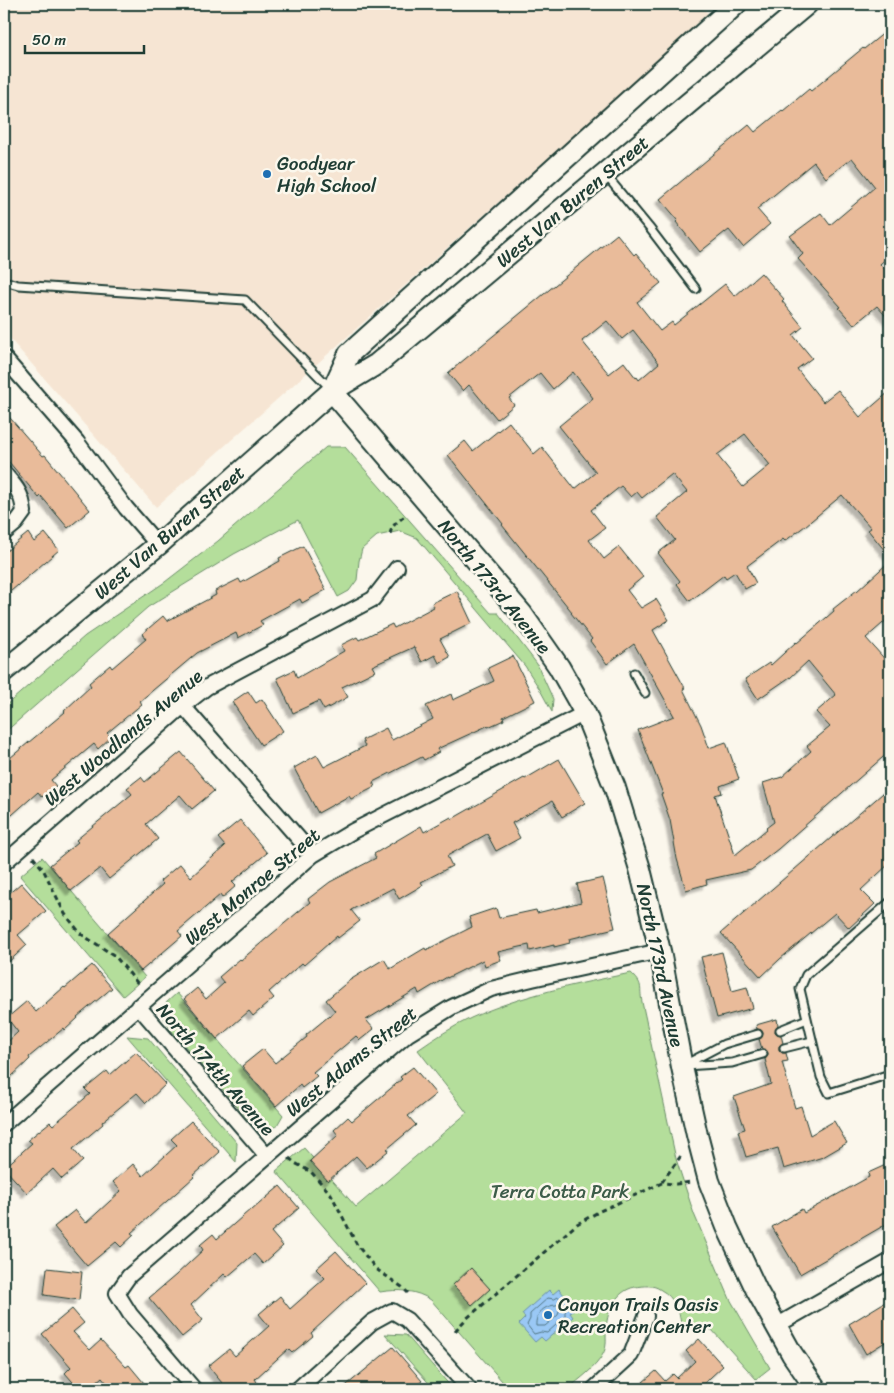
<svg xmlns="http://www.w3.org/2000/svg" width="894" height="1393" font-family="Sriracha,sans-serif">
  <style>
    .built { fill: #f6e5d3 }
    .green { fill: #b4de9b; stroke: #6a8e68 }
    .water { fill: #9ac8f5; stroke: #6990a8 }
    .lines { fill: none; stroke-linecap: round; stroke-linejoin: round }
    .shore { stroke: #507581; stroke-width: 1 }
    .building { fill: #e9bb9a; stroke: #1f3d34; fill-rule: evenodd; filter: url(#shadow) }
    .lane-casing { stroke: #1f3d34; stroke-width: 11 }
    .street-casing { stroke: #1f3d34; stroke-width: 18 }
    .secondary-casing { stroke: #1f3d34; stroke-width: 24 }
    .path { stroke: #1f3d34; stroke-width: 3; stroke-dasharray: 5 4; stroke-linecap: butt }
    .lane { stroke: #fbf7ec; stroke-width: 7 }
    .street { stroke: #fbf7ec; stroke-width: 14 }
    .secondary { stroke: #fbf7ec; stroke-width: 20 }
    .poi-dot { fill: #1f6fb2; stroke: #fbf7ec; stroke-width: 2 }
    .labels { text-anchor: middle; stroke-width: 5; stroke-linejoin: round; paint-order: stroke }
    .poi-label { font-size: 19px; fill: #1f3d34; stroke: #fbf7ec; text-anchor: start }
    .street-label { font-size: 19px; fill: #1f3d34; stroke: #fbf7ec }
    .park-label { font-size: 19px; fill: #3d5d49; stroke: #fbf7ec }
  </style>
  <defs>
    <filter id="shadow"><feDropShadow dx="-4.5" dy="4.5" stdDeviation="1" flood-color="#0004"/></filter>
  </defs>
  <rect width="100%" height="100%" fill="#fbf7ec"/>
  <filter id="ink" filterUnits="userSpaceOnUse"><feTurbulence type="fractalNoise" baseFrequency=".02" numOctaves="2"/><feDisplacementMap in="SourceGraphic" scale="10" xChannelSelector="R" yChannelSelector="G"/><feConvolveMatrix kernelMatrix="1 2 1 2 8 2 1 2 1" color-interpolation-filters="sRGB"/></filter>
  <g filter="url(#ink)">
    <path class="built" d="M 4,4 L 703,4 L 701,6 L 709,15 L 156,507 L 4,332 Z"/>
    <path class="green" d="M 326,447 L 345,447 L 491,613 L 498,613 L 537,664 L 553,699 L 552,712 L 539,688 L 525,666 L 417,538 L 400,531 L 377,536 L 362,549 L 359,561 L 357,580 L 349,591 L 338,597 L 298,520 L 234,554 L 148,607 L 4,733 L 4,707 L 85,636 L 165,582 L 218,541 Z
      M 42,857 L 145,977 L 123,996 L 20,876 Z
      M 631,973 C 644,985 639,986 642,1002 L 676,1159 L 694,1214 L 730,1299 L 770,1368 L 756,1379 L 712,1330 L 681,1325 C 680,1311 674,1297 661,1290 C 653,1284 645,1286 635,1287 C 615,1291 606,1313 606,1332 C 606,1340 607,1347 603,1354 C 596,1368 579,1379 568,1389 L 509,1389 L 431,1300 C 416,1290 398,1289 380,1292 L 276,1171 L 304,1148 L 356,1207 L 467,1113 L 418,1050 C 435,1038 452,1027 471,1018 C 521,995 577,984 631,973 Z
      M 177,993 L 283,1115 L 276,1127 L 255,1127 L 171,1030 L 164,1017 L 166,1003 Z
      M 127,1036 L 148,1038 L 237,1143 L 236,1162 Z
      M 385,1334 L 406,1335 L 453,1389 L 434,1389 Z"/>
    <path class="water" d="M 559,1289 L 575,1308 L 570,1313 L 573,1317 L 545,1341 L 541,1337 L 535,1342 L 519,1324 L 525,1318 L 522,1314 L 549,1290 L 553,1294 Z"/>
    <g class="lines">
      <path class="shore" d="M 559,1297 L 567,1306 L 565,1312 L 565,1317 L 547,1333 L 541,1332 L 534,1334 L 527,1325 L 530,1319 L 530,1314 L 548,1298 L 554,1299 Z
        M 557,1305 L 560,1307 L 558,1315 L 545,1326 L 536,1326 C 535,1313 545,1305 557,1305 Z"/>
    </g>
    <path class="building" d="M 890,28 L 890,255 L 880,264 L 890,275 L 890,321 L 877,306 L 854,325 L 839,308 L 841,307 L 798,259 L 803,254 L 790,236 L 821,213 L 830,225 L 875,187 L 852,158 L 826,178 L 814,162 L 757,209 L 770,224 L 743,247 L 729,230 L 725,233 L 725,232 L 700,252 L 676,222 L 678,220 L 660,199 L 749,125 L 755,132 L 782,110 L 783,111 L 809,89 L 811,91 L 863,48 L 864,49 Z
      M 617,234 L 634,255 L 636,253 L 661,283 L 637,302 L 660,331 L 672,322 L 674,325 L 725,284 L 735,296 L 761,273 L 784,299 L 782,301 L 803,327 L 793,335 L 812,358 L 797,369 L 823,402 L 838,390 L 860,417 L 890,391 L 890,505 L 884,511 L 890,518 L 890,557 L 868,530 L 871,528 L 842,495 L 805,526 L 785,541 L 783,539 L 747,566 L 756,583 L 745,589 L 735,572 L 726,578 L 724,575 L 690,601 L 677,584 L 680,581 L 658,553 L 675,540 L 657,517 L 687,492 L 672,474 L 642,498 L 637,492 L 631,497 L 621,486 L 591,510 L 605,528 L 589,540 L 604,559 L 619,547 L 643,577 L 627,590 L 641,608 L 656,599 L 669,620 L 653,630 L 685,688 L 683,689 L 701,725 L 709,748 L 726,742 L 739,779 L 720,786 L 722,793 L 715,795 L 735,855 L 767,829 L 766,828 L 774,822 L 763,783 L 782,777 L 811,751 L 807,746 L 830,727 L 816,712 L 836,695 L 808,661 L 790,678 L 790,677 L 758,699 L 745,679 L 769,663 L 771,665 L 796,642 L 797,643 L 834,611 L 833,609 L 857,590 L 857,591 L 890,561 L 890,617 L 866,638 L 890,665 L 890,751 L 778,849 L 751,870 L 706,880 L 707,884 L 686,890 L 677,859 L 670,820 L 661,794 L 663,794 L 638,730 L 674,716 L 634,644 L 607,664 L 590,641 L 592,639 L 571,613 L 572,612 L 502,525 L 503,524 L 448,455 L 465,441 L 473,451 L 509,422 L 534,454 L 542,447 L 575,489 L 596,472 L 559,426 L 593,398 L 573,372 L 553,389 L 540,373 L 509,398 L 514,405 L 497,419 L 469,385 L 463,391 L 448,373 ZM 607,321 L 622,339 L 633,330 L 659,363 L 639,380 L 637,377 L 636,378 L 624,362 L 609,374 L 582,341 ZM 745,434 L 770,465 L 743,487 L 717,455 Z
      M 4,411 L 43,456 L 45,455 L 90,510 L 68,528 L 41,496 L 39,498 L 4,456 Z
      M 28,533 L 34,542 L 45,533 L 59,550 L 4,597 L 4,553 Z
      M 303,546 L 326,590 L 302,603 L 300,599 L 260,621 L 263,625 L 238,638 L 236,633 L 197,653 L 140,701 L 142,704 L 107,733 L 111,737 L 98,749 L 94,744 L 51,780 L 56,786 L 42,797 L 38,792 L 4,822 L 4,763 L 65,712 L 64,711 L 91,686 L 89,683 L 110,665 L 112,668 L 146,639 L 142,634 L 163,616 L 167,621 L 216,595 L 215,591 L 239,579 L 241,583 L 280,561 L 279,558 Z
      M 457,591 L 472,623 L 440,639 L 450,657 L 439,663 L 435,655 L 422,662 L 414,647 L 372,666 L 375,671 L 342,687 L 348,697 L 324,710 L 319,701 L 293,713 L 277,678 L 294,670 L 297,678 L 344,651 L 341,645 L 357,637 L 359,640 L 392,624 L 394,628 L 434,607 L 432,603 Z
      M 513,656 L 535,701 L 503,717 L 504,720 L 488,727 L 487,726 L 437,749 L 439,752 L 424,760 L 422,757 L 373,782 L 375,787 L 351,799 L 349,796 L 318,813 L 294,768 L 317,755 L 324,767 L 365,746 L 362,740 L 386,728 L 392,740 L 433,719 L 426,706 L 451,694 L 453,700 L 494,681 L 488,668 Z
      M 248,691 L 256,703 L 262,699 L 283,731 L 261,745 L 232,702 Z
      M 181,752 L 214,791 L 192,809 L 180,795 L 146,824 L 158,839 L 109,879 L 100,868 L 71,891 L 50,865 L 78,842 L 76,840 L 132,794 L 127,788 L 141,777 L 145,782 Z
      M 559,759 L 585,803 L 562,817 L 552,801 L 512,823 L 520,838 L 496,851 L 487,834 L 447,856 L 452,866 L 421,882 L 423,885 L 399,899 L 393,888 L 351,910 L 360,921 L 338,938 L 337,936 L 304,965 L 302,963 L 269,992 L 274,998 L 253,1016 L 249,1011 L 217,1039 L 184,999 L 197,988 L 206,999 L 224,983 L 219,977 L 240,959 L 241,960 L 310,902 L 308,899 L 330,882 L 376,858 L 374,854 L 421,826 L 424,832 L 451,817 L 452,819 L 524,778 L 525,779 Z
      M 890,787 L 890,863 L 861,890 L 875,904 L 849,928 L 835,913 L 780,959 L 761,977 L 721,933 Z
      M 240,820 L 267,853 L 232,882 L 236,886 L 222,898 L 220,895 L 178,931 L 182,936 L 141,971 L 108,933 L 163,884 L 160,881 L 180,864 L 191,877 L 225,846 L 218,838 Z
      M 603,878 L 615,928 L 569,939 L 570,943 L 554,947 L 554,945 L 530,951 L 529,945 L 498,952 L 501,960 L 485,966 L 483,960 L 447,978 L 447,977 L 419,994 L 417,989 L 366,1020 L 374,1029 L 360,1040 L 356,1036 L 313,1072 L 317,1076 L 302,1088 L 300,1085 L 276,1106 L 242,1066 L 263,1049 L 275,1063 L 307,1037 L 306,1035 L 335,1011 L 326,1000 L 350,980 L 384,959 L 390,969 L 425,948 L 426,950 L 472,927 L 469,917 L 496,908 L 499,918 L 536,910 L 537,913 L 581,902 L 577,884 Z
      M 21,883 L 46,911 L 18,935 L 27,945 L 4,966 L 4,898 Z
      M 722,952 L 732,991 L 747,987 L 753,1008 L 717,1018 L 701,957 Z
      M 92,965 L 112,988 L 77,1017 L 78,1018 L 65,1030 L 64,1028 L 29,1057 L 30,1059 L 10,1078 L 4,1071 L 4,1045 L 18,1032 L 7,1018 L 27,1001 L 36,1012 L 64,987 L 65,988 Z
      M 777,1019 L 778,1025 L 776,1027 L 775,1032 L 777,1034 L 781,1035 L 783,1043 L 779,1046 L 779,1050 L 782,1053 L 786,1053 L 788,1061 L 782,1062 L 795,1108 L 801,1106 L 810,1135 L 834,1121 L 847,1143 L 823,1157 L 784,1169 L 778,1148 L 746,1157 L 738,1131 L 745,1129 L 734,1097 L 771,1084 L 765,1059 L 767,1057 L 768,1053 L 766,1050 L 762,1049 L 759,1039 L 762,1037 L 763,1033 L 761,1030 L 757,1029 L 756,1025 Z
      M 136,1052 L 166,1084 L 146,1103 L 137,1093 L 102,1122 L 103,1124 L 73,1149 L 83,1161 L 62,1179 L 53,1169 L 27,1193 L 4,1168 L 32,1143 L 28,1140 L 50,1122 L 53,1125 L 90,1094 L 85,1089 L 107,1071 L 110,1075 Z
      M 413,1067 L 436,1094 L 408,1116 L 416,1125 L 387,1149 L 388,1151 L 367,1168 L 356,1156 L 328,1181 L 310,1161 L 338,1135 L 334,1130 L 348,1117 L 352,1121 L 402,1079 L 400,1077 Z
      M 191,1121 L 220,1152 L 193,1176 L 194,1177 L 131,1233 L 134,1235 L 121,1247 L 116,1242 L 87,1266 L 54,1227 L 75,1210 L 86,1223 L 121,1191 L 113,1182 L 133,1164 L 143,1176 L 177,1145 L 171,1139 Z
      M 890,1163 L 890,1222 L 800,1274 L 772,1227 L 802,1209 L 804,1213 L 869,1177 L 868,1173 Z
      M 280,1186 L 299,1208 L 271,1232 L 283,1246 L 263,1264 L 254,1254 L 227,1277 L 224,1274 L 191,1305 L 203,1320 L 182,1337 L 149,1298 L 176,1275 L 203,1250 L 200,1245 L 213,1234 L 217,1239 L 251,1209 L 252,1210 Z
      M 336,1251 L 365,1283 L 311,1333 L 313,1336 L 292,1353 L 288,1349 L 255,1379 L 257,1382 L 249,1389 L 227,1389 L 208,1366 L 229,1349 L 235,1356 L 269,1326 L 259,1314 L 280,1296 L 290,1309 L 325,1278 L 316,1269 Z
      M 47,1268 L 82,1272 L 79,1300 L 44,1295 Z
      M 471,1268 L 490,1289 L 472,1305 L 453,1285 Z
      M 890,1299 L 890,1339 L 866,1354 L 849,1324 Z
      M 72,1309 L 84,1323 L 73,1332 L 90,1350 L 101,1340 L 126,1367 L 129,1365 L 149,1389 L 112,1389 L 102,1377 L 88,1389 L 79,1389 L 65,1373 L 71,1367 L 42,1334 Z
      M 699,1339 L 723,1366 L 698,1389 L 649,1389 L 643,1382 L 656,1371 L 665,1381 L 673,1374 L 677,1378 L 695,1361 L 686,1351 Z
      M 393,1347 L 422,1381 L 412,1389 L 342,1389 Z"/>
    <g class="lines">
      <g class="lane-casing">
        <path id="lane" d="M 605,174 L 651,230 L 696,289
          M 4,281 L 18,285 L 245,300 L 330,388
          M 634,673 L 645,693
          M 890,902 L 806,975 L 800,989 L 821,1077 L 829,1093 L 890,1074
          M 780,1030 L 807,1019
          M 784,1048 L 812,1041
          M 684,1065 L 724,1044 L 758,1034
          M 685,1066 L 732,1063 L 763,1054"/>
      </g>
      <g class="street-casing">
        <path id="street" d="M 4,358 L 77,442 L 126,508 L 158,545
          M 4,473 C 16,487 22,493 24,512 L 16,523 L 4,533
          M 183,706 L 313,855
          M 4,863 L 183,706 L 207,687 L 373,599 L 397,568
          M 138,1006 L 266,1155
          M 4,1124 L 313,855 L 353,831 L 585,713
          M 776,1326 L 890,1261
          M 194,1389 L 130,1314 L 117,1293 L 129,1276 L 408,1034 L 452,1007 L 491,989 L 532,979 L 660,951
          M 298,1389 L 372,1322 L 392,1311 L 407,1320 L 469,1389
          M 594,1389 L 631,1355 L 646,1316"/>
      </g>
      <g class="secondary-casing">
        <path id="secondary" d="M 332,391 L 522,614 L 559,667 L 585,713 L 615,788 L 640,869 L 660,951 L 682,1067 L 697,1135 L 709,1181 L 727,1227 L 757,1291 L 792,1354 L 816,1389
          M 332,391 L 349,354 L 736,4
          M 4,671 L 158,545 L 332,391 L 377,364 L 807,4"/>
      </g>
      <path class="path" d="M 390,534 C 392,524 399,521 406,515
        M 33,857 L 43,869 L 65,914 L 81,934 L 115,956 L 139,985
        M 289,1158 L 295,1163 L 311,1172 L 331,1194 L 357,1245 L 376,1269 L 402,1287 L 408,1293
        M 662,1182 L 683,1153
        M 455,1331 L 465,1320 L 577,1224 L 600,1211 L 662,1183 L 676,1184 L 691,1182"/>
      <use href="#lane" class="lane"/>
      <use href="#street" class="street"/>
      <use href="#secondary" class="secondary"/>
    </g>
  </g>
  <g class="poi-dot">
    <circle cx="267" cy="174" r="5"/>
    <circle cx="548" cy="1315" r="5"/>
  </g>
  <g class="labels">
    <g class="poi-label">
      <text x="277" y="170">Goodyear<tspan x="277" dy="22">High School</tspan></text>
      <text x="558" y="1311">Canyon Trails Oasis<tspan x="558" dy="22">Recreation Center</tspan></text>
    </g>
    <g class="street-label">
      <text transform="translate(572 201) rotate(-40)" y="7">West Van Buren Street</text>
      <text transform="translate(169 532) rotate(-41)" y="7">West Van Buren Street</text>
      <text transform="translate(495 586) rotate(51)" y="7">North 173rd Avenue</text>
      <text transform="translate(123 737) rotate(-40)" y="7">West Woodlands Avenue</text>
      <text transform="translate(252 886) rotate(-40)" y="7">West Monroe Street</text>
      <text transform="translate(661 965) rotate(78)" y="7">North 173rd Avenue</text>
      <text transform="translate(351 1061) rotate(-39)" y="7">West Adams Street</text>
      <text transform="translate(216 1069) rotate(49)" y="7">North 174th Avenue</text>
    </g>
    <g class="park-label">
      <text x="560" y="1198">Terra Cotta Park</text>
    </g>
  </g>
  <rect width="894" height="1393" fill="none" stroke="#fbf7ec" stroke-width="20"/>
  <rect x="10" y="10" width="874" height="1373" fill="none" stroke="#1f3d34" stroke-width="2" filter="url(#ink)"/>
  <path d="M25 45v8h119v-8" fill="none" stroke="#1f3d34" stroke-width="2.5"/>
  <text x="32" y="45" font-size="15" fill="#1f3d34" stroke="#fbf7ec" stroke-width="4" paint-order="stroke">50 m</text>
</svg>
